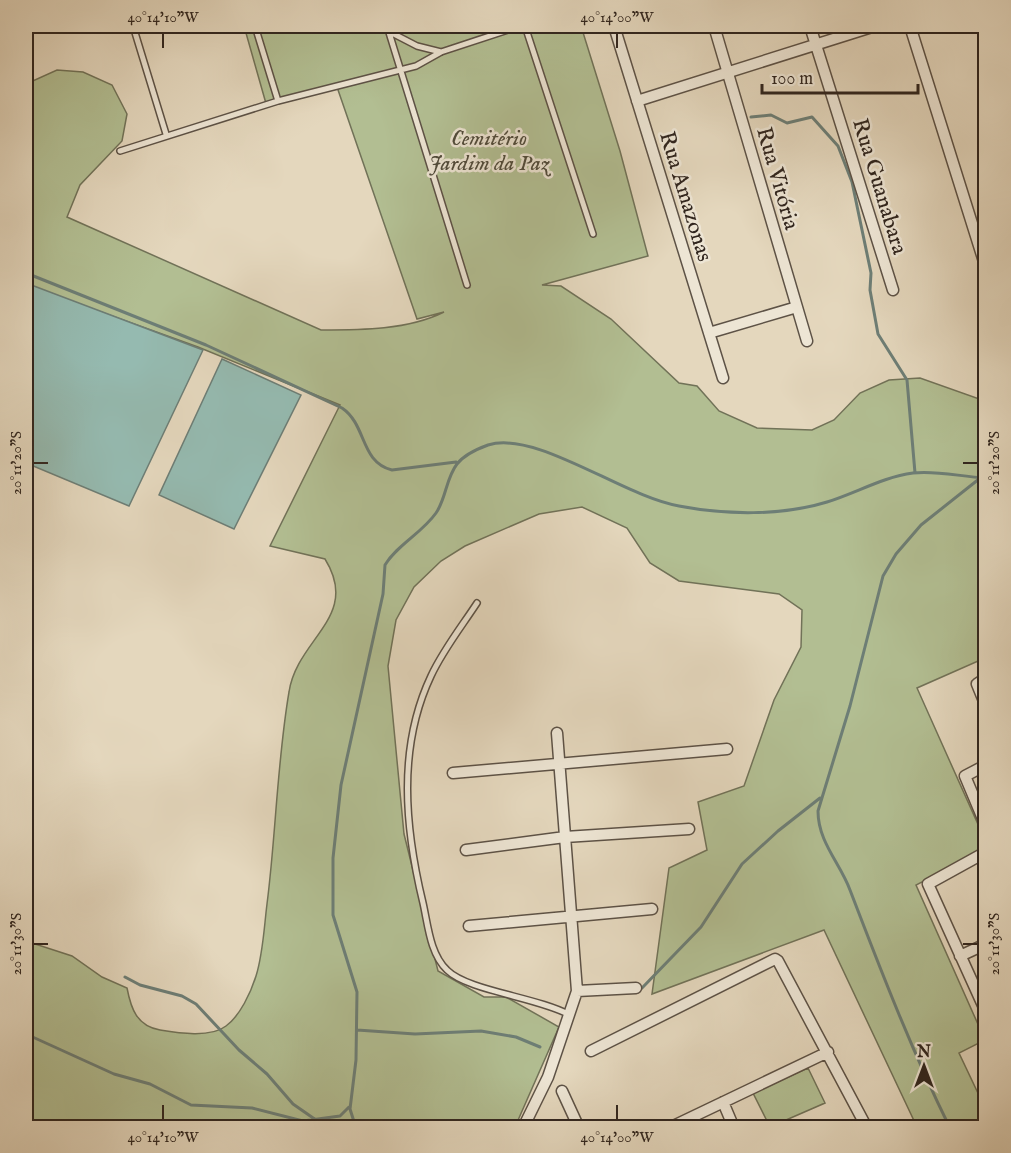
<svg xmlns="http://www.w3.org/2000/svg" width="1011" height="1153" font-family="'IM FELL English',serif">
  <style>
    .green { fill: #b2be92; stroke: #717258; stroke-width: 1.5 }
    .water { fill: #95bab0; stroke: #6d7e76; stroke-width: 1.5 }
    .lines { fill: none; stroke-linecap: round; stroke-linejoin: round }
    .stream { stroke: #6d7e76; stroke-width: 3 }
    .lane-casing { stroke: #5d5246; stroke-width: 8 }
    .street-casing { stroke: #5d5246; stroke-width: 13 }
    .lane { stroke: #ede5d4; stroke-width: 5 }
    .street { stroke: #ede5d4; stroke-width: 10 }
    .ticks { fill: none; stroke: #30251e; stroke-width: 2 }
    .labels { text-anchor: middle; stroke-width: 5; stroke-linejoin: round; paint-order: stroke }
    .park-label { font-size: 22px; font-style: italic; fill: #504b3b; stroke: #ede5d4 }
    .street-label { font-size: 22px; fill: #30251e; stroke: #ede5d4 }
    .neatline { fill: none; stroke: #30251e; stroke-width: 2 }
    .ticks-label { font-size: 15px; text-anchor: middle; fill: #30251e }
  </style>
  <rect width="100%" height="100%" fill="#e4d7bd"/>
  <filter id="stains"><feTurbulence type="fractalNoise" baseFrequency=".00333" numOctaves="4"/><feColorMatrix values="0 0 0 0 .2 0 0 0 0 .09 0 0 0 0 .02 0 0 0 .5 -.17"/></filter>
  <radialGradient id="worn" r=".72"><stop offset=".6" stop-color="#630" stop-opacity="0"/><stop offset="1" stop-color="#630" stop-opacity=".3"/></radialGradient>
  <path class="green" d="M 244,26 L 581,26 L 620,151 L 648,256 L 542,285 L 561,286 L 611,319 L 679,383 L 697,386 L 719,411 L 757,428 L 812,430 L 834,420 L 860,393 L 889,380 L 920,378 L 985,401 L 985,658 L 917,688 L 985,840 L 985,849 L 916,885 L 985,1040 L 959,1053 L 985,1108 L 985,1127 L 917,1127 L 824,930 L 652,994 L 669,868 L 707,850 L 698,802 L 744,786 L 774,700 L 801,647 L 802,610 L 779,594 L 679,581 L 650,563 L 627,528 L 582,507 L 539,514 L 465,546 L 441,561 L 414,587 L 396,620 L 388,666 L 404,834 L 438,971 L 484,997 L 506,997 L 559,1027 L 515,1127 L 71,1128 L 26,1119 L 26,941 L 72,956 L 102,977 L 127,988 C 131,1009 137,1026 160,1030 C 178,1033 211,1038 226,1026 C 240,1016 251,992 256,976 C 263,954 264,928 267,904 C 276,834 277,762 289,692 C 297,638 361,617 325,559 L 270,546 L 340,405 L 198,347 L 26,285 L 26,84 L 57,70 L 83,72 L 112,85 L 127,114 L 122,141 L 80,185 L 67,217 L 321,330 C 361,330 408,330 444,312 L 417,319 L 337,87 L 267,107 Z
    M 808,1068 L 825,1103 L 770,1127 L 753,1093 Z"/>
  <path class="water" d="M 26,283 L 203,350 L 129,506 L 26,463 Z
    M 222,359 L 301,395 L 234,529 L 159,495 Z"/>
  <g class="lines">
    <path class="stream" d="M 751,117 L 771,115 L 787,123 L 812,117 L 838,146 L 852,182 L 871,273 L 870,290 L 878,334 L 907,380 L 915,473
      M 26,273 L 206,345 L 342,408 C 367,425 360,462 392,470 L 456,462
      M 125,977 L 140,985 L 182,996 L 196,1004 L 239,1050 L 267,1074 L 293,1104 L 316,1120
      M 642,988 L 701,927 L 742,864 L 778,831 L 820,798
      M 357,1030 L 415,1034 L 481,1031 L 516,1037 L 540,1047
      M 26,1034 L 114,1074 L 150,1084 L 191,1105 L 252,1108 L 303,1121 L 340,1116 L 349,1107
      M 356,1128 L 350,1109 L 356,1060 L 357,992 L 333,915 L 333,858 L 341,785 L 383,594 L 385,565 C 397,545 422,533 436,513 C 446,499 446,478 457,464 C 464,455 477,449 488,445 C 537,430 624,497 679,506 C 725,515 782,516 827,502 C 856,493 883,477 913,473 C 937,470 961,477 986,478
      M 950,1128 C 912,1051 881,971 850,890 C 840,863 818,842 818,811 L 850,706 L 883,576 L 896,554 L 921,525 L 979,479"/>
    <g class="lane-casing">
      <path id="lane" d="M 133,26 L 166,134
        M 255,26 L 278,101
        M 387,26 L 467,285
        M 525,26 L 593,234
        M 388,31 L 417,46 L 441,52
        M 120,151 L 278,101 L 416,66 L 441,52 L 520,26
        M 477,603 C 462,626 443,650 431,676 C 397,748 405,828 423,903 C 428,925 430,954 447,970 C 468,991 537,997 570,1015"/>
    </g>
    <g class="street-casing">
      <path id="street" d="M 614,26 L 723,378
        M 714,26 L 807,341
        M 810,26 L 893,290
        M 910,26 L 986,268
        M 637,101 L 875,26
        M 709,333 L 797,307
        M 986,678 L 977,684 L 986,706
        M 986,765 L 965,776 L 986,826
        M 453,773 L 727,749
        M 466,850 L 565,837 L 689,829
        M 986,852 L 928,884 L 986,1012
        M 469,926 L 652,909
        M 960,956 L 986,944
        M 577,991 L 636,988
        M 591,1051 L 775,959 L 778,961 L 867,1128
        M 562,1091 L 579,1128
        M 723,1102 L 734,1128
        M 523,1128 L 548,1077 L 577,991 L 557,733
        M 669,1128 L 828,1052"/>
    </g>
    <use href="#lane" class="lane"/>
    <use href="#street" class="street"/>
  </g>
  <path class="ticks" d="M 163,33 L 163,48M 617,33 L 617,48M 33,463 L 48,463M 963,463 L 978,463M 33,944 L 48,944M 963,944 L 978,944M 163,1105 L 163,1120M 617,1105 L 617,1120"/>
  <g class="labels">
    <g class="park-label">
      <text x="489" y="145">Cemitério<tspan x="489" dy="25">Jardim da Paz</tspan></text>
    </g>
    <g class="street-label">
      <text transform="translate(779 178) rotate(74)" y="8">Rua Vitória</text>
      <text transform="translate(881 186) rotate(73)" y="8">Rua Guanabara</text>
      <text transform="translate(687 196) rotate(73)" y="8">Rua Amazonas</text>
    </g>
  </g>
  <rect width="1011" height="1153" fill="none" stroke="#e4d7bd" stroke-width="66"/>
  <g transform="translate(924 1066)" stroke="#ede5d4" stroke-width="4.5" paint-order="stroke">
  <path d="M0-4.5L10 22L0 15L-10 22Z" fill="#30251e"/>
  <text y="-9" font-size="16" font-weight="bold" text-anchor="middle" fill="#30251e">N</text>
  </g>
  <path d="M762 84v9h156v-9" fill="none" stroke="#30251e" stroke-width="3"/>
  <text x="771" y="84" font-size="18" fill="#30251e" stroke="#ede5d4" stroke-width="4.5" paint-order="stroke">100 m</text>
  <rect x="33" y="33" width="945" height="1087" class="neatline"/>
  <g class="ticks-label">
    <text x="163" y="22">40°14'10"W</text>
    <text x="617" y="22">40°14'00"W</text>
    <text transform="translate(16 463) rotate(-90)" y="5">20°11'20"S</text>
    <text transform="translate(994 463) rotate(-90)" y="5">20°11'20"S</text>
    <text transform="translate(16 944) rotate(-90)" y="5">20°11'30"S</text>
    <text transform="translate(994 944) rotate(-90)" y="5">20°11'30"S</text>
    <text x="163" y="1142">40°14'10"W</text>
    <text x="617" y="1142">40°14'00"W</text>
  </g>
  <rect width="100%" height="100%" filter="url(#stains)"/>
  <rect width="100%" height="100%" fill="url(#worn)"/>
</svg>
